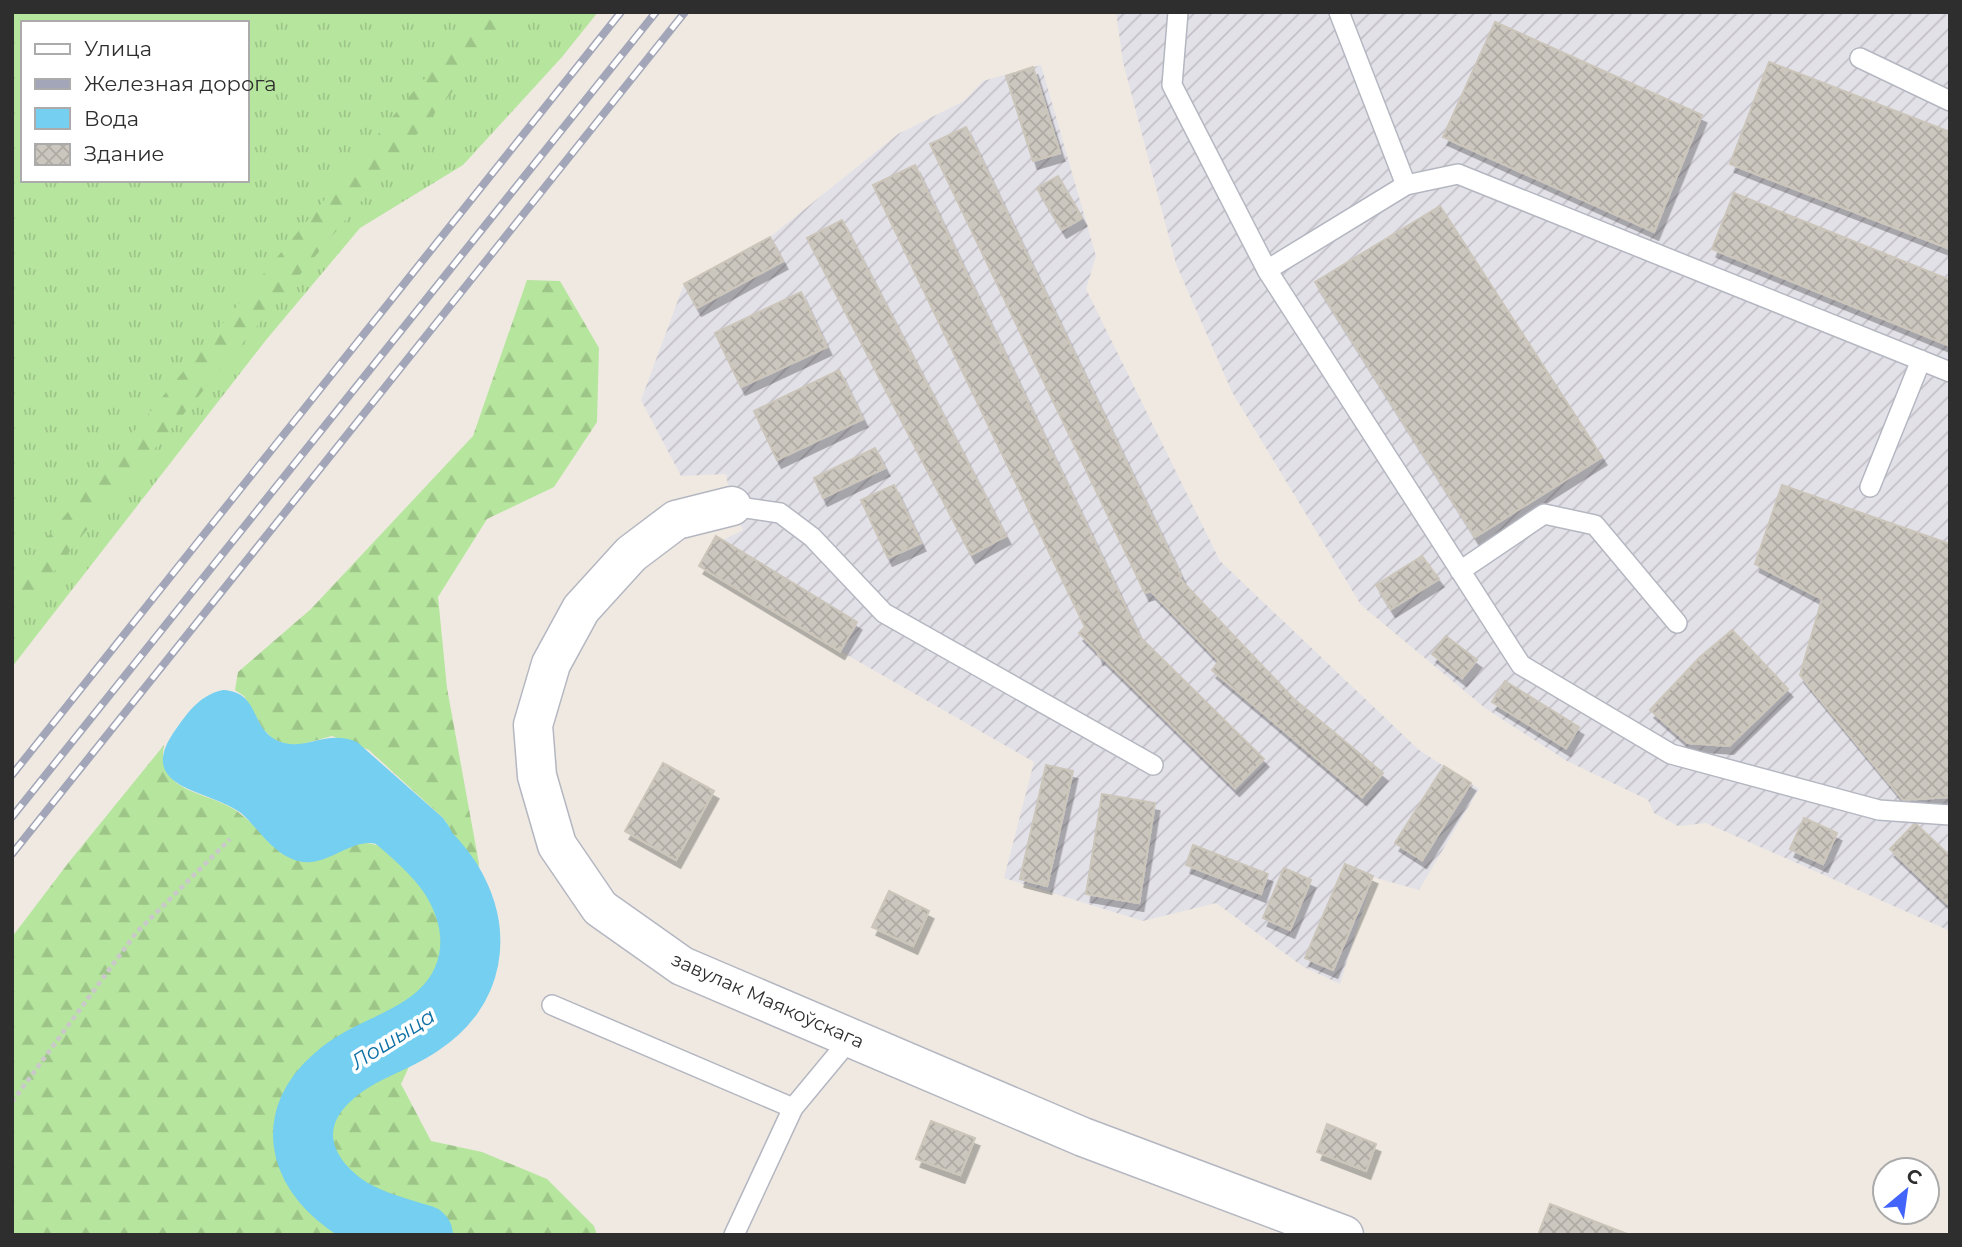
<svg xmlns="http://www.w3.org/2000/svg" width="1962" height="1247" font-family="Montserrat,sans-serif">
  <style>
    .industrial { fill: url(#industrial-furrows) }
    .grass { fill: url(#grass-tufts); fill-rule: evenodd }
    .forest { fill: url(#forest-firs) }
    .water { fill: #75cff0 }
    .lines { fill: none; stroke-linecap: round; stroke-linejoin: round }
    .river { stroke: #75cff0; stroke-width: 60 }
    .building { fill: url(#building-cross-hatch); stroke: #cbc5ba; stroke-width: 2; filter: url(#shadow) }
    .lane-casing { stroke: #b4b7c1; stroke-width: 22 }
    .street-casing { stroke: #b4b7c1; stroke-width: 41 }
    .path { stroke: #c9c9c9; stroke-width: 4.5; stroke-dasharray: 5 3.5; stroke-linecap: butt }
    .lane { stroke: #fff; stroke-width: 19 }
    .street { stroke: #fff; stroke-width: 38 }
    .rail-casing { stroke: #a3a6b8; stroke-width: 8 }
    .rail { stroke: #fff; stroke-width: 5; stroke-dasharray: 16; stroke-linecap: butt }
    .labels { text-anchor: middle; stroke-width: 7; stroke-linejoin: round; paint-order: stroke }
    .street-label { font-size: 19px; fill: #2e2e2e; stroke: #fff }
    .water-label { font-size: 21px; font-style: italic; fill: #0d6fa3; stroke: #fff }
  </style>
  <defs>
    <pattern id="industrial-furrows" width="10" height="10" patternUnits="userSpaceOnUse" patternTransform="scale(1.75)"><rect width="10" height="10" fill="#e3e1e8"/><path d="M-1 1l2-2M0 10L10 0M9 11l2-2" fill="none" stroke="#c3c1c7"/></pattern>
    <pattern id="grass-tufts" width="24" height="20" patternUnits="userSpaceOnUse" patternTransform="scale(1.75)"><rect width="24" height="20" fill="#b6e59e"/><path d="M3 7l-1-3M5 7V3M7 7l1-3M15 17l-1-3M17 17v-4M19 17l1-3" fill="none" stroke="#9dc588"/></pattern>
    <pattern id="forest-firs" width="22" height="20" patternUnits="userSpaceOnUse" patternTransform="scale(1.75)"><rect width="22" height="20" fill="#b6e59e"/><path d="M5 1l3.5 6h-7zM16 11l3.5 6h-7z" fill="#9dc588"/></pattern>
    <pattern id="building-cross-hatch" width="8" height="8" patternUnits="userSpaceOnUse" patternTransform="scale(1.75)"><rect width="8" height="8" fill="#cbc7bf"/><path d="M0 0l8 8M0 8l8-8" fill="none" stroke="#afaba4"/></pattern>
    <filter id="shadow"><feDropShadow dx="4.5" dy="8" stdDeviation="0" flood-color="#0004"/></filter>
  </defs>
  <rect width="100%" height="100%" fill="#efe9e1"/>
  <path class="industrial" d="M 1116,12 L 1950,12 L 1950,931 L 1706,823 L 1678,826 L 1654,813 L 1648,800 L 1567,761 L 1485,708 L 1361,605 L 1232,392 L 1176,264 L 1123,62 Z
    M 1041,65 L 1096,256 L 1086,289 L 1220,561 L 1419,750 L 1479,789 L 1419,890 L 1373,877 L 1340,984 L 1302,966 L 1216,903 L 1143,921 L 1004,878 L 1034,762 L 840,651 L 699,566 L 716,536 L 723,540 L 743,530 L 732,506 L 726,474 L 681,476 L 641,400 L 684,284 L 770,237 L 898,134 L 964,101 L 983,81 Z"/>
  <path class="grass" d="M 12,12 L 598,12 L 562,57 L 463,165 L 360,228 L 266,340 L 12,667 ZM 23,23 L 247,23 L 247,180 L 23,180 Z"/>
  <path class="forest" d="M 488,12 L 519,12 L 76,543 L 12,627 L 12,585 L 53,530 L 417,87 Z
    M 527,280 L 560,281 L 599,348 L 597,422 L 554,487 L 487,519 L 438,597 L 447,688 L 479,864 L 458,961 L 401,1084 L 431,1141 L 482,1152 L 547,1179 L 594,1226 L 597,1235 L 12,1235 L 12,937 L 69,862 L 164,745 C 155,795 211,791 238,812 C 254,824 268,840 282,854 L 366,843 C 382,844 388,852 399,861 C 414,860 452,865 451,843 C 451,832 450,827 443,818 L 369,750 L 332,736 L 299,745 L 286,744 L 273,739 L 263,729 L 244,696 L 235,690 L 238,672 L 311,609 L 473,436 Z"/>
  <path class="water" d="M 223,690 C 260,692 250,727 276,740 C 304,754 324,728 357,742 L 443,818 C 448,825 454,832 453,841 C 451,860 414,868 400,861 C 388,855 384,842 368,843 C 341,845 321,871 292,859 C 271,851 257,827 241,813 C 210,789 132,790 176,729 C 189,711 200,695 223,690 Z"/>
  <g class="lines">
    <path class="river" d="M 375,805 C 401,825 433,851 451,879 C 484,933 475,991 421,1026 C 393,1045 359,1053 334,1076 C 286,1117 297,1169 345,1204 C 368,1220 397,1227 423,1235"/>
  </g>
  <path class="building" d="M 1495,22 L 1702,115 L 1654,232 L 1443,137 Z
    M 1769,62 L 1950,132 L 1950,249 L 1730,164 Z
    M 1033,67 L 1060,153 L 1033,161 L 1006,76 Z
    M 966,127 L 1181,576 L 1179,578 L 1294,699 L 1383,773 L 1362,797 L 1212,670 L 1219,661 L 1151,591 L 1145,593 L 930,144 Z
    M 915,165 L 1140,637 L 1264,759 L 1235,788 L 1101,656 L 1099,657 L 1097,651 L 1079,633 L 1085,627 L 873,185 Z
    M 1058,176 L 1082,218 L 1062,230 L 1037,188 Z
    M 1734,193 L 1950,280 L 1950,346 L 1712,249 Z
    M 1440,206 L 1602,457 L 1475,537 L 1315,282 Z
    M 842,220 L 1006,536 L 971,555 L 807,238 Z
    M 770,237 L 783,261 L 697,308 L 684,284 Z
    M 801,292 L 827,347 L 741,387 L 715,333 Z
    M 839,370 L 863,419 L 777,460 L 754,411 Z
    M 875,448 L 885,468 L 823,498 L 814,478 Z
    M 894,485 L 921,543 L 888,558 L 861,500 Z
    M 1782,485 L 1950,544 L 1950,797 L 1903,800 L 1800,675 L 1822,599 L 1755,564 Z
    M 716,536 L 857,622 L 840,651 L 699,566 Z
    M 1422,556 L 1439,579 L 1391,609 L 1376,585 Z
    M 1732,630 L 1788,689 L 1729,746 L 1688,743 L 1650,710 L 1700,657 Z
    M 1446,636 L 1477,660 L 1462,678 L 1432,654 Z
    M 1505,681 L 1579,727 L 1566,748 L 1492,702 Z
    M 663,763 L 714,791 L 676,860 L 625,831 Z
    M 1046,765 L 1073,771 L 1047,886 L 1020,879 Z
    M 1444,766 L 1471,783 L 1422,860 L 1395,843 Z
    M 1102,794 L 1155,803 L 1139,903 L 1086,894 Z
    M 1804,818 L 1837,833 L 1823,864 L 1790,849 Z
    M 1915,823 L 1950,856 L 1950,906 L 1890,849 Z
    M 1193,845 L 1268,874 L 1261,894 L 1186,865 Z
    M 1345,864 L 1373,876 L 1333,970 L 1305,958 Z
    M 1284,868 L 1311,880 L 1290,930 L 1263,918 Z
    M 889,891 L 929,911 L 913,946 L 872,927 Z
    M 931,1121 L 975,1138 L 960,1175 L 916,1159 Z
    M 1327,1124 L 1376,1144 L 1366,1171 L 1317,1152 Z
    M 1550,1204 L 1627,1234 L 1626,1235 L 1538,1235 Z"/>
  <g class="lines">
    <g class="lane-casing">
      <path id="lane" d="M 1178,12 L 1172,85 L 1267,270 L 1521,665 L 1671,754 L 1879,810 L 1950,815
        M 1339,12 L 1406,185
        M 1860,58 L 1950,101
        M 1267,270 L 1406,185 L 1458,174 L 1950,372
        M 1870,487 L 1921,360
        M 732,506 L 780,513 L 812,537 L 884,613 L 1153,765
        M 1460,571 L 1544,514 L 1595,525 L 1677,623
        M 552,1005 L 793,1108
        M 734,1235 L 793,1108 L 851,1038"/>
    </g>
    <g class="street-casing">
      <path id="street" d="M 732,506 L 676,520 L 631,554 L 581,609 L 551,664 L 533,725 L 537,776 L 557,845 L 600,908 L 682,966 L 1083,1137 L 1344,1235"/>
    </g>
    <path class="path" d="M 12,1102 L 136,933 L 230,839"/>
    <use href="#lane" class="lane"/>
    <use href="#street" class="street"/>
    <g class="rail-casing">
      <path id="rail" d="M 12,775 L 621,12
        M 12,817 L 656,12
        M 12,854 L 685,12"/>
    </g>
    <use href="#rail" class="rail"/>
  </g>
  <g class="labels">
    <g class="street-label">
      <text transform="translate(768 1000) rotate(24)" y="7">завулак Маякоўскага</text>
    </g>
    <g class="water-label">
      <text transform="translate(393 1039) rotate(-32)" y="7">Лошыца</text>
    </g>
  </g>
  <rect width="1962" height="1247" fill="none" stroke="#2e2e2e" stroke-width="28"/>
  <rect x="21" y="21" width="228" height="161" fill="#ffffff" stroke="#ababab" stroke-width="2"/>
  <rect x="35" y="44" width="35" height="10" fill="#ffffff" stroke="#ababab" stroke-width="2"/>
  <text x="84" y="56" font-size="21" fill="#2e2e2e">Улица</text>
  <rect x="35" y="79" width="35" height="10" fill="#a3a6b8" stroke="#ababab" stroke-width="2"/>
  <text x="84" y="91" font-size="21" fill="#2e2e2e">Железная дорога</text>
  <rect x="35" y="108" width="35" height="21" fill="#75cff0" stroke="#ababab" stroke-width="2"/>
  <text x="84" y="126" font-size="21" fill="#2e2e2e">Вода</text>
  <rect x="35" y="144" width="35" height="21" fill="url(#building-cross-hatch)" stroke="#ababab" stroke-width="2"/>
  <text x="84" y="161" font-size="21" fill="#2e2e2e">Здание</text>
  <g transform="translate(1906 1191) rotate(29)"><circle r="33" fill="#ffffff" stroke="#ababab" stroke-width="2"/>
  <path d="M0-5L12 26L0 18L-12 26Z" fill="#4264fb"/>
  <text y="-10" font-size="19" font-weight="bold" text-anchor="middle" fill="#2e2e2e">С</text>
  </g>
</svg>
